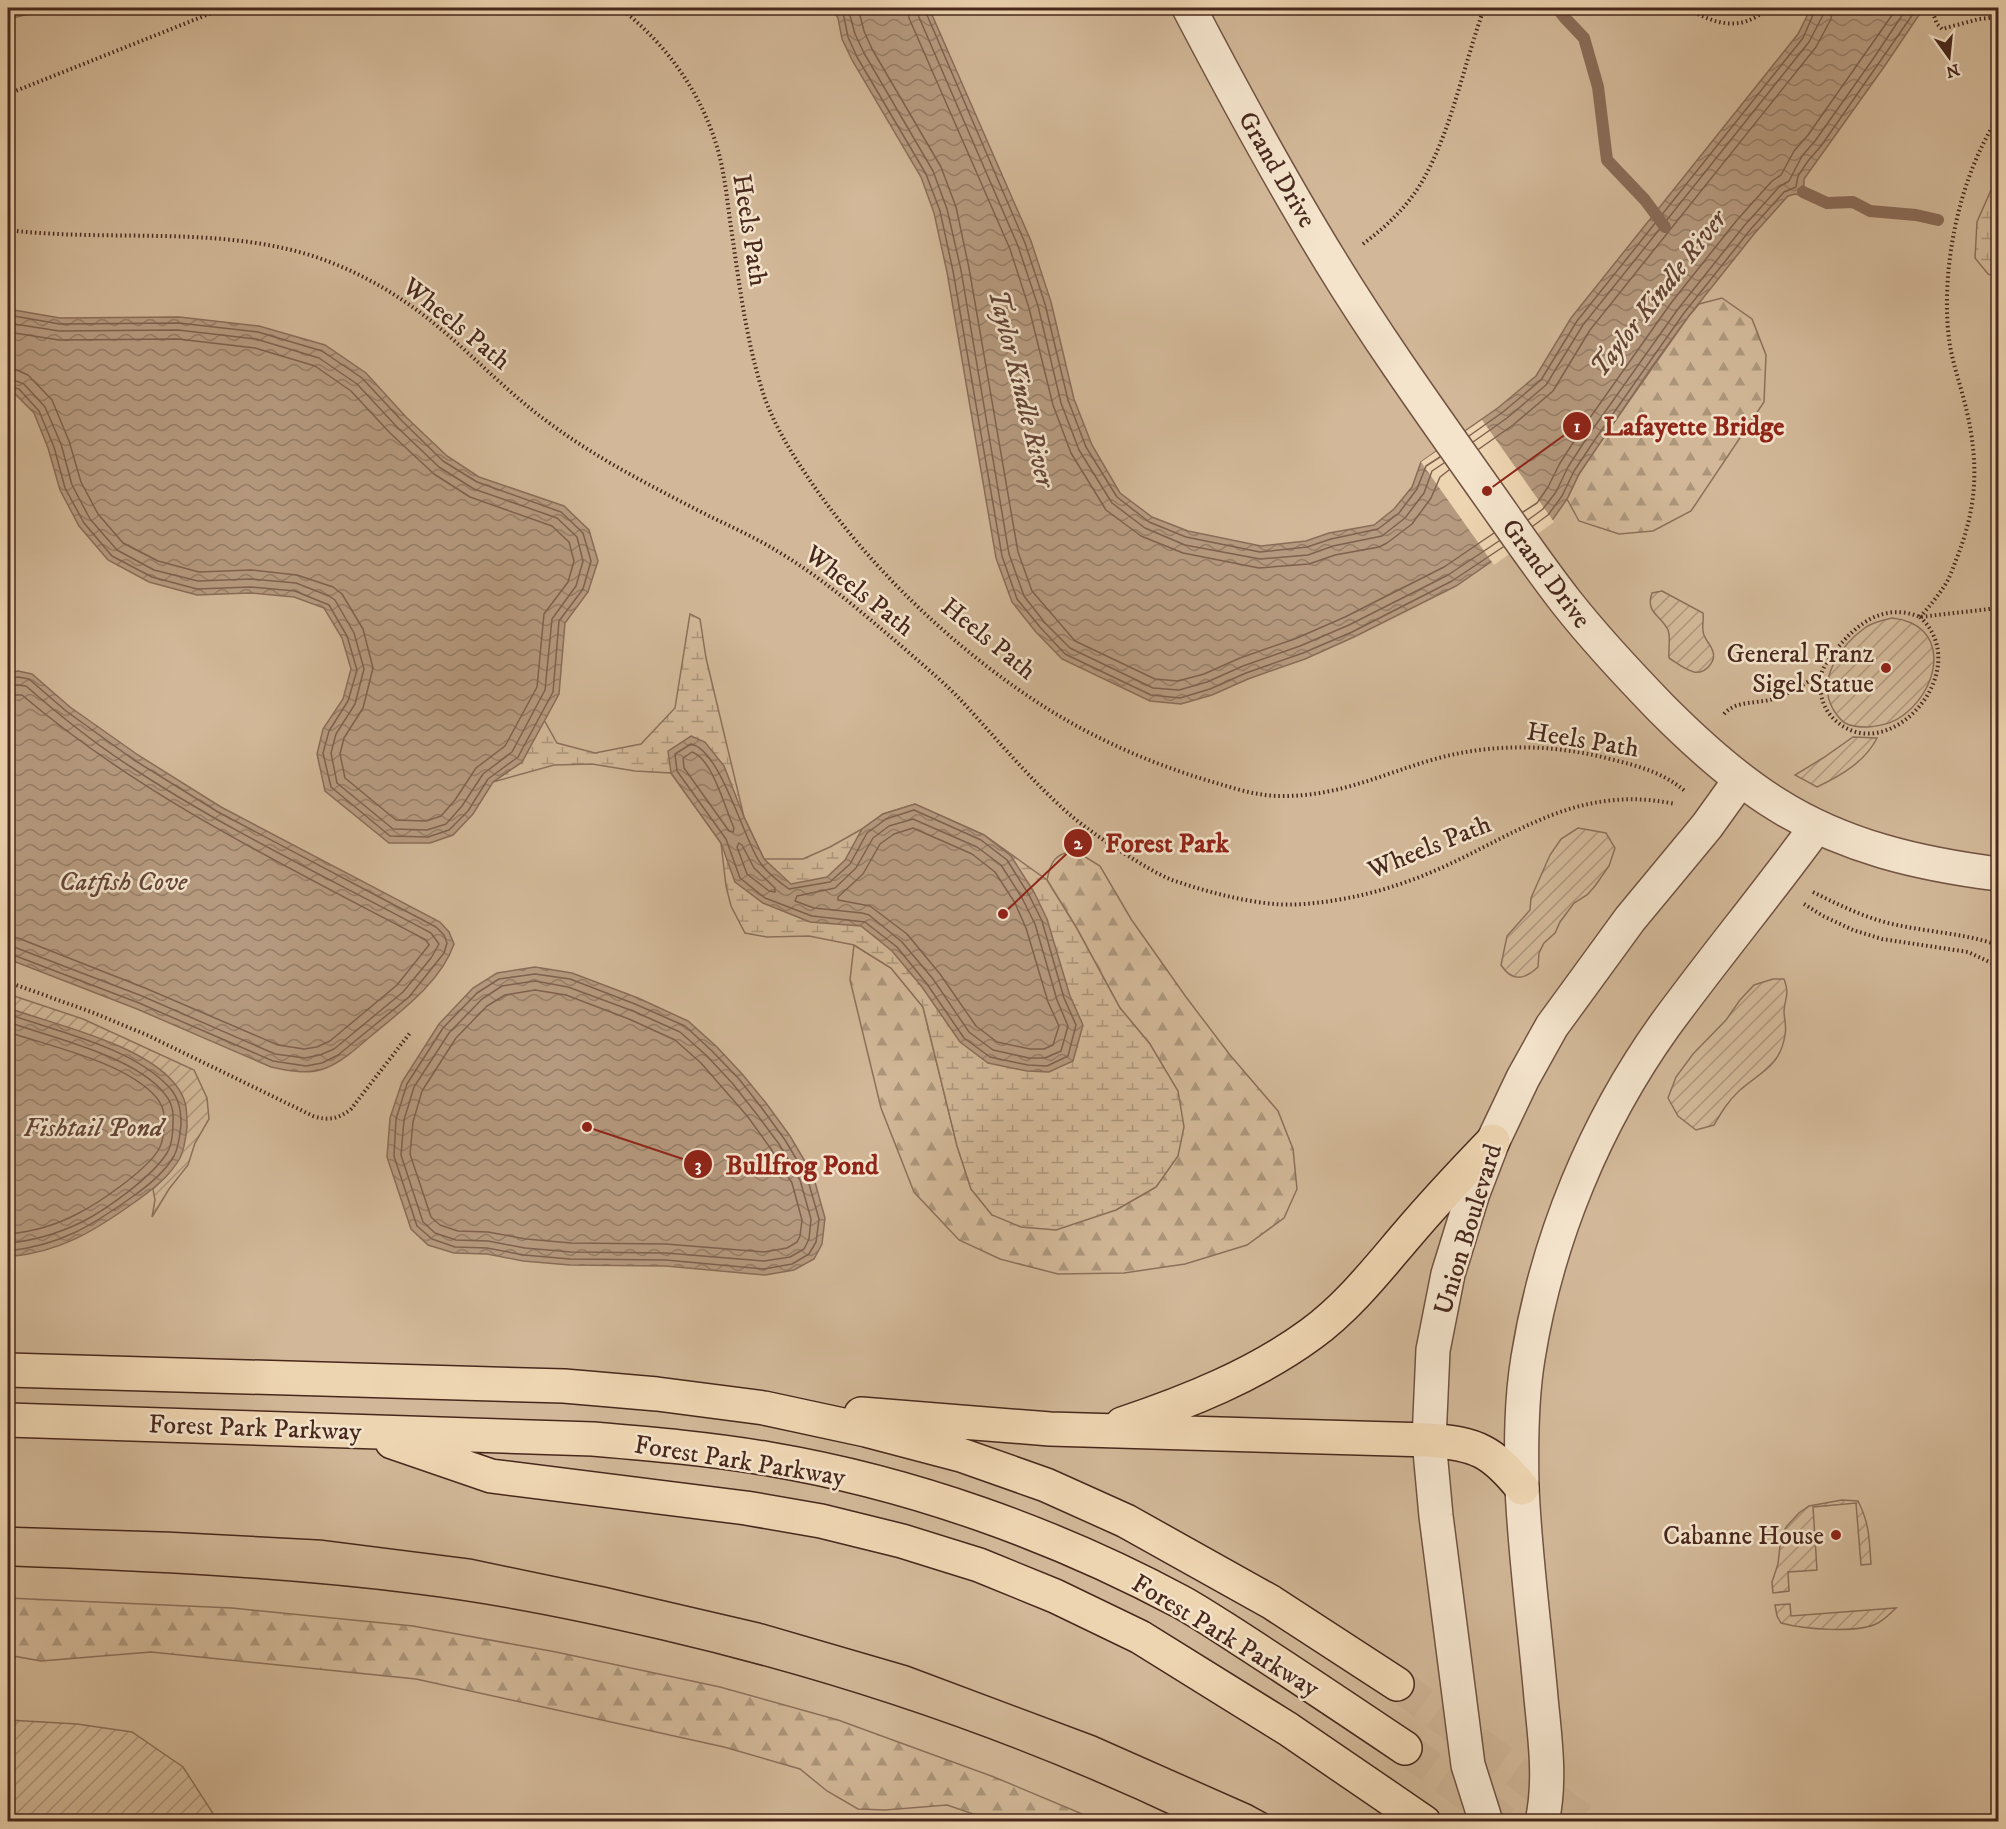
<svg xmlns="http://www.w3.org/2000/svg" width="2006" height="1829" font-family="'IM FELL DW Pica',serif">
  <style>
    .green { fill: #d2b898; stroke: #8d705a; stroke-width: 1.5 }
    .forest { fill: url(#forest-firs); stroke: #8d705a; stroke-width: 1.5 }
    .wetland { fill: url(#wetland-marsh); stroke: #8d705a; stroke-width: 1.5 }
    .garden { fill: url(#garden-furrows); stroke: #8d705a; stroke-width: 1.5 }
    .water { fill: url(#water-waves); stroke: #8a6c58; stroke-width: 1.5 }
    .pier { fill: #eed5b1 }
    .lines { fill: none; stroke-linecap: round; stroke-linejoin: round }
    .shore { stroke: #7f614e; stroke-width: 1.5 }
    .stream { stroke: #8a6c58; stroke-width: 12 }
    .major-tunnel { stroke: #cdb293; stroke-width: 33; stroke-dasharray: 33 16; stroke-linecap: butt }
    .minor-casing { stroke: #725342; stroke-width: 36 }
    .major-casing { stroke: #48281d; stroke-width: 36 }
    .path { stroke: #48281d; stroke-width: 4; stroke-dasharray: 1.5 3; stroke-linecap: butt }
    .minor { stroke: #f4e4cc; stroke-width: 33 }
    .major { stroke: #eed5b1; stroke-width: 33 }
    .tram { stroke: #48281d; stroke-width: 1.5 }
    .poi-dot { fill: #8f2418; stroke: #f4e4cc; stroke-width: 2 }
    .labels { text-anchor: middle; stroke-width: 5; stroke-linejoin: round; paint-order: stroke }
    .street-label { font-size: 26px; fill: #48281d; stroke: #f4e4cc }
    .poi-label { font-size: 26px; fill: #48281d; stroke: #f4e4cc; text-anchor: end }
    .water-label { font-size: 27px; font-style: italic; fill: #644436; stroke: #f4e4cc }
    .leader { fill: none; stroke: #8f2418; stroke-width: 2 }
    .callout-dot { fill: #8f2418; stroke: #f4e4cc; stroke-width: 2 }
    .mark-label { font-size: 18px; text-anchor: middle; font-weight: bold; fill: #fff }
    .callout-label { font-size: 27px; text-anchor: middle; font-weight: bold; fill: #8f2418; stroke: #f4e4cc; stroke-width: 5; stroke-linejoin: round; paint-order: stroke }
  </style>
  <defs>
    <pattern id="forest-firs" width="22" height="20" patternUnits="userSpaceOnUse" patternTransform="scale(1.5)"><rect width="22" height="20" fill="#d2b898"/><path d="M5 1l3.5 6h-7zM16 11l3.5 6h-7z" fill="#ac967b"/></pattern>
    <pattern id="wetland-marsh" width="20" height="14" patternUnits="userSpaceOnUse" patternTransform="scale(1.5)"><rect width="20" height="14" fill="#d2b898"/><path d="M1 5h8M5 5V1M11 12h8M15 12V8" fill="none" stroke="#ac967b"/></pattern>
    <pattern id="garden-furrows" width="10" height="10" patternUnits="userSpaceOnUse" patternTransform="scale(1.5)"><rect width="10" height="10" fill="#d2b898"/><path d="M-1 1l2-2M0 10L10 0M9 11l2-2" fill="none" stroke="#ac967b"/></pattern>
    <pattern id="water-waves" width="16" height="10" patternUnits="userSpaceOnUse" patternTransform="scale(1.5)"><rect width="16" height="10" fill="#b69a7f"/><path d="M0 5q4-4 8 0t8 0" fill="none" stroke="#967e67"/></pattern>
  </defs>
  <rect width="100%" height="100%" fill="#eed5b1"/>
  <filter id="stains"><feTurbulence type="fractalNoise" baseFrequency=".00333" numOctaves="4"/><feColorMatrix values="0 0 0 0 .2 0 0 0 0 .09 0 0 0 0 .02 0 0 0 .5 -.17"/></filter>
  <radialGradient id="worn" r=".72"><stop offset=".6" stop-color="#630" stop-opacity="0"/><stop offset="1" stop-color="#630" stop-opacity=".3"/></radialGradient>
  <path class="green" d="M 8,8 L 1998,8 L 1998,1821 L 8,1821 Z"/>
  <path class="forest" d="M 1722,298 L 1752,319 L 1766,355 L 1764,402 L 1691,511 L 1653,531 L 1619,534 L 1579,521 L 1567,499 L 1579,474 L 1601,441 L 1688,317 L 1699,304 Z
    M 1074,850 L 1100,866 L 1131,919 L 1186,997 L 1230,1055 L 1278,1111 L 1293,1149 L 1297,1189 L 1284,1218 L 1247,1245 L 1185,1264 L 1124,1273 L 1058,1274 L 1000,1259 L 959,1240 L 914,1192 L 881,1108 L 850,980 L 854,945 L 891,968 L 923,1007 L 957,1145 L 971,1189 L 992,1215 L 1116,1210 L 1156,1187 L 1178,1155 L 1150,1044 L 1120,1008 L 1076,927 L 1047,880 C 1051,860 1055,855 1074,850 Z
    M 8,1598 L 232,1608 L 413,1626 L 556,1652 L 720,1687 L 838,1720 L 994,1777 L 1099,1821 L 994,1821 L 947,1805 L 885,1810 L 858,1809 L 827,1791 L 800,1769 L 724,1747 L 416,1679 L 151,1652 L 41,1661 L 8,1655 Z"/>
  <path class="wetland" d="M 1998,174 L 1998,278 L 1988,274 L 1975,258 L 1977,222 Z
    M 690,614 L 700,619 L 706,658 L 744,817 L 764,859 L 803,859 L 830,847 L 862,829 L 883,814 L 915,804 L 984,835 L 1047,880 L 1076,927 L 1120,1008 L 1150,1044 L 1178,1091 L 1184,1127 L 1178,1156 L 1156,1187 L 1116,1210 L 1056,1230 L 1021,1227 L 992,1215 L 971,1189 L 957,1146 L 923,1007 L 891,968 L 854,945 L 809,936 L 767,937 L 745,933 L 731,906 L 726,886 L 721,843 L 671,773 L 635,771 L 592,764 L 554,765 L 493,782 L 522,762 L 544,720 L 557,743 L 595,753 L 641,744 L 675,708 Z"/>
  <path class="garden" d="M 1662,591 L 1703,613 C 1704,619 1702,625 1703,631 C 1704,640 1711,644 1713,652 C 1716,662 1705,674 1694,672 C 1685,670 1677,663 1669,658 C 1668,650 1671,637 1668,630 C 1661,615 1645,613 1652,593 Z
    M 1892,618 C 1949,624 1942,684 1906,713 C 1896,722 1881,726 1868,727 C 1860,727 1852,727 1845,723 C 1840,720 1836,714 1833,709 C 1816,679 1841,645 1866,627 C 1874,622 1883,620 1892,618 Z
    M 1853,737 L 1877,738 C 1865,762 1840,776 1817,787 L 1795,775 L 1823,758 Z
    M 1578,828 L 1606,833 L 1615,848 L 1609,866 L 1595,886 L 1587,895 L 1574,903 L 1560,922 L 1555,933 L 1544,943 L 1539,953 L 1538,967 C 1524,980 1512,982 1501,965 L 1507,936 L 1530,910 L 1531,898 L 1550,855 L 1561,839 Z
    M 1773,979 L 1784,979 C 1790,996 1785,996 1784,1011 C 1784,1019 1787,1027 1785,1035 C 1780,1067 1760,1072 1739,1091 C 1728,1101 1721,1113 1714,1125 L 1696,1130 L 1678,1116 L 1668,1098 L 1676,1077 L 1693,1054 L 1726,1020 L 1740,1000 L 1754,985 Z
    M 8,994 L 83,1019 L 194,1070 L 207,1098 L 209,1119 L 195,1143 L 188,1165 L 169,1189 L 152,1217 L 155,1200 L 153,1189 L 169,1173 L 43,1020 L 8,1008 Z
    M 1842,1500 L 1858,1501 C 1870,1525 1869,1539 1871,1564 L 1861,1565 L 1856,1503 L 1813,1507 L 1817,1570 L 1788,1572 L 1789,1591 L 1773,1593 L 1772,1582 L 1778,1564 L 1781,1536 L 1787,1526 L 1799,1513 L 1809,1506 Z
    M 1790,1604 L 1791,1616 L 1896,1608 C 1890,1614 1885,1619 1878,1623 C 1857,1634 1803,1629 1781,1623 L 1777,1616 L 1775,1605 Z
    M 8,1720 L 77,1724 L 132,1732 L 183,1767 L 214,1815 L 216,1821 L 23,1822 L 8,1818 Z"/>
  <path class="water" d="M 8,8 L 54,8 L 8,19 Z
    M 832,8 L 929,8 L 1031,241 L 1051,302 L 1074,399 L 1092,445 L 1120,493 L 1152,517 L 1188,531 L 1261,546 L 1306,541 L 1329,533 L 1374,525 L 1394,509 L 1412,487 L 1421,462 L 1499,407 L 1536,376 L 1571,318 L 1798,34 L 1811,8 L 1921,8 L 1919,15 L 1884,67 L 1804,179 L 1804,187 L 1813,193 L 1817,199 L 1795,194 L 1788,196 L 1754,234 L 1688,317 L 1651,368 L 1579,474 L 1567,499 L 1553,519 L 1456,586 L 1354,637 L 1305,659 L 1248,679 L 1212,695 L 1181,704 L 1150,701 L 1062,659 L 1035,631 L 1012,602 L 996,558 L 947,272 L 934,213 L 921,177 L 852,60 L 842,39 L 838,18 Z
    M 8,309 L 60,318 L 179,317 L 259,326 L 325,345 L 366,373 L 406,417 L 447,456 L 479,477 L 564,506 L 589,530 L 598,561 L 588,592 L 565,623 L 559,694 L 522,762 L 493,782 L 473,814 L 453,835 L 430,843 L 389,843 L 325,791 L 317,754 L 323,729 L 343,699 L 351,669 L 342,638 L 324,608 L 294,597 L 250,593 L 197,595 L 149,582 L 108,560 L 79,526 L 60,490 L 48,448 L 34,413 L 15,394 L 8,391 Z
    M 18,671 L 32,674 L 70,707 L 138,755 L 221,807 L 440,922 L 449,932 L 454,944 C 441,982 401,1011 371,1036 C 357,1048 343,1061 326,1068 C 308,1075 289,1071 271,1067 L 137,1009 L 8,959 L 8,673 Z
    M 691,736 L 705,742 L 724,766 L 744,817 L 764,859 L 791,884 L 827,877 L 845,860 L 862,829 L 883,814 L 915,804 L 984,835 L 1011,856 L 1034,892 L 1047,919 L 1070,996 L 1083,1025 L 1073,1061 L 1049,1072 L 1027,1071 L 988,1063 L 960,1042 L 922,987 L 892,951 L 861,926 L 810,922 L 763,903 L 735,882 L 721,843 L 671,773 L 668,751 Z
    M 535,967 L 572,973 L 638,998 L 688,1021 L 717,1047 L 743,1075 L 766,1103 L 790,1136 L 813,1175 L 825,1218 L 822,1244 L 814,1259 L 794,1270 L 765,1275 L 665,1266 L 570,1265 L 523,1261 L 487,1254 L 454,1253 L 428,1245 L 411,1229 L 387,1157 L 390,1118 L 402,1082 L 439,1024 L 473,988 L 497,973 Z
    M 8,1008 C 56,1025 143,1044 175,1084 C 187,1099 187,1109 187,1127 C 186,1136 184,1150 180,1158 C 170,1176 152,1190 135,1202 C 93,1232 60,1252 8,1257 Z"/>
  <path class="pier" d="M 1482,420 L 1554,522 L 1494,565 L 1421,462 Z"/>
  <g class="lines">
    <path class="shore" d="M 839,8 L 844,17 L 848,37 L 857,57 L 926,174 L 940,211 L 953,271 L 1002,556 L 1017,599 L 1040,627 L 1065,654 L 1151,695 L 1180,698 L 1210,689 L 1246,673 L 1303,653 L 1352,632 L 1452,581 L 1503,547
      M 848,8 L 855,34 L 864,53 L 933,171 L 947,209 L 961,270 L 1009,554 L 1024,596 L 1045,623 L 1070,648 L 1153,688 L 1179,690 L 1207,682 L 1243,666 L 1300,646 L 1349,625 L 1448,575 L 1499,541
      M 858,8 L 864,31 L 872,49 L 941,167 L 956,207 L 969,268 L 1018,552 L 1032,591 L 1075,641 L 1155,679 L 1178,681 L 1204,674 L 1240,658 L 1297,638 L 1345,617 L 1444,567 L 1494,533
      M 908,8 L 909,18 L 1010,249 L 1029,308 L 1053,405 L 1071,453 L 1106,510 L 1141,536 L 1183,553 L 1259,568 L 1309,564 L 1335,555 L 1379,547 L 1387,543 L 1412,524 L 1431,498 L 1440,477 L 1449,470
      M 917,8 L 918,15 L 1018,246 L 1038,306 L 1061,403 L 1079,450 L 1112,503 L 1145,528 L 1185,545 L 1260,559 L 1308,555 L 1333,546 L 1382,536 L 1405,518 L 1424,493 L 1432,471 L 1444,463
      M 924,8 L 1025,243 L 1045,304 L 1068,400 L 1086,447 L 1117,497 L 1149,522 L 1186,537 L 1260,552 L 1307,547 L 1331,539 L 1378,529 L 1399,513 L 1417,489 L 1426,466 L 1440,457
      M 8,315 L 60,324 L 179,323 L 258,332 L 322,351 L 362,378 L 402,421 L 443,461 L 477,482 L 561,512 L 583,533 L 591,561 L 583,589 L 559,621 L 553,692 L 518,757 L 488,779 L 468,811 L 449,830 L 428,837 L 390,836 L 331,787 L 323,753 L 329,731 L 348,701 L 357,670 L 347,636 L 329,605 L 295,591 L 250,587 L 197,589 L 152,577 L 112,556 L 84,523 L 65,488 L 54,447 L 39,411 L 19,389 L 8,386
      M 8,323 L 59,331 L 178,330 L 256,339 L 319,358 L 357,384 L 397,427 L 439,467 L 474,489 L 557,518 L 577,537 L 583,561 L 576,586 L 552,619 L 545,690 L 512,752 L 483,774 L 462,806 L 446,824 L 427,830 L 393,829 L 337,783 L 331,753 L 336,734 L 355,704 L 364,669 L 354,633 L 335,600 L 329,596 L 296,583 L 251,579 L 198,581 L 154,570 L 117,550 L 90,519 L 72,485 L 61,444 L 45,407 L 24,384 L 8,378
      M 8,332 L 59,340 L 178,339 L 255,348 L 315,366 L 351,391 L 390,433 L 434,474 L 470,497 L 552,526 L 569,542 L 574,561 L 568,582 L 544,614 L 537,687 L 505,746 L 476,768 L 455,800 L 441,816 L 426,821 L 396,820 L 345,778 L 340,754 L 344,738 L 363,708 L 373,668 L 363,629 L 342,594 L 333,587 L 297,575 L 251,570 L 199,572 L 158,561 L 123,543 L 98,514 L 81,482 L 69,441 L 52,400 L 28,375 L 17,370 L 8,369
      M 1469,436 L 1503,412 L 1541,380 L 1577,321 L 1803,38 L 1816,8
      M 1473,442 L 1507,418 L 1546,385 L 1583,325 L 1809,42 L 1823,15 L 1824,8
      M 1479,449 L 1513,425 L 1553,391 L 1590,330 L 1816,47 L 1831,19 L 1833,8
      M 1523,512 L 1537,503 L 1548,487 L 1560,463 L 1582,429 L 1671,303 L 1737,220 L 1772,181 L 1781,175 L 1794,151 L 1808,135 L 1897,8
      M 1528,520 L 1543,509 L 1556,492 L 1568,467 L 1590,433 L 1678,309 L 1744,226 L 1779,187 L 1789,181 L 1802,156 L 1815,141 L 1873,59 L 1907,8
      M 1533,526 L 1548,515 L 1562,496 L 1574,471 L 1596,438 L 1684,313 L 1750,230 L 1784,192 L 1796,187 L 1798,176 L 1808,161 L 1821,146 L 1913,14 L 1915,8
      M 8,679 L 18,677 L 29,679 L 66,711 L 134,760 L 218,812 L 436,927 L 444,935 L 447,943 L 444,953 L 409,997 L 338,1055 L 322,1063 L 306,1066 L 273,1061 L 139,1003 L 8,953
      M 8,686 L 18,685 L 26,686 C 59,715 94,743 131,767 C 226,830 331,879 431,933 L 439,944 L 431,958 L 403,992 L 334,1049 L 320,1055 L 305,1058 L 275,1054 L 142,996 L 14,947 L 8,946
      M 8,695 L 22,695 C 143,798 286,866 426,940 L 429,945 L 397,985 L 330,1041 L 317,1047 L 304,1049 L 278,1045 L 145,988 L 18,938 L 8,937
      M 691,744 C 720,750 742,834 759,861 C 765,871 779,882 789,889 L 830,882 L 850,864 L 867,833 L 886,819 L 914,810 L 981,840 L 1007,860 L 1029,895 L 1042,921 L 1064,998 L 1076,1025 L 1068,1056 L 1047,1066 L 1028,1065 L 990,1057 L 964,1038 L 927,984 L 897,947 L 865,922 L 812,916 L 765,898 L 740,878 L 726,839 L 677,771 L 675,754 Z
      M 692,752 C 713,759 725,809 734,828 L 733,832 L 729,831 L 684,768 L 683,758 Z
      M 913,819 L 977,847 L 1001,865 L 1022,898 L 1035,924 L 1057,1000 L 1068,1026 L 1061,1051 L 1045,1058 L 1029,1058 L 993,1050 L 969,1032 L 933,979 L 902,942 L 869,915 L 862,913 L 814,908 L 795,901 L 797,896 L 835,888 L 856,868 L 873,838 L 889,826 Z
      M 913,828 L 972,854 L 995,872 L 1015,903 L 1026,928 L 1048,1002 L 1059,1026 L 1053,1045 L 1044,1049 L 1030,1049 L 997,1042 L 976,1026 L 940,974 L 907,934 L 870,906 L 838,900 L 838,897 L 863,874 L 880,844 L 894,834 Z
      M 739,843 L 742,845 L 754,868 L 775,888 L 775,892 L 769,891 L 747,874 L 737,847 Z
      M 535,974 L 570,979 L 635,1004 L 685,1026 L 712,1051 L 739,1079 L 761,1107 L 785,1140 L 807,1177 L 819,1219 L 816,1242 L 809,1254 L 792,1264 L 764,1269 L 666,1260 L 570,1259 L 524,1255 L 487,1248 L 455,1247 L 432,1239 L 417,1226 L 394,1156 L 396,1119 L 407,1084 L 443,1028 L 477,993 L 499,979 Z
      M 535,981 L 568,987 L 633,1011 L 680,1032 L 707,1056 L 733,1084 L 755,1112 L 779,1144 L 800,1180 L 811,1219 L 809,1239 L 804,1249 L 790,1257 L 764,1261 L 666,1253 L 571,1252 L 525,1248 L 488,1241 L 456,1240 L 435,1233 L 423,1222 L 401,1155 L 404,1120 L 414,1087 L 449,1033 L 482,999 L 502,986 Z
      M 535,990 L 566,995 L 629,1019 L 675,1040 L 701,1063 L 748,1117 L 771,1149 L 792,1183 L 802,1220 L 800,1236 L 797,1242 L 787,1248 L 764,1252 L 666,1244 L 571,1243 L 526,1239 L 488,1232 L 458,1231 L 440,1225 L 431,1217 L 410,1154 L 413,1122 L 422,1091 L 456,1038 L 487,1006 L 505,995 Z
      M 8,1014 C 58,1032 132,1047 169,1087 C 179,1098 181,1110 181,1124 C 180,1134 179,1147 174,1156 C 164,1173 148,1186 132,1197 C 90,1227 60,1245 8,1251
      M 8,1022 C 53,1038 134,1056 164,1093 C 172,1102 174,1111 173,1122 C 173,1132 172,1145 167,1153 C 152,1177 107,1209 82,1222 C 59,1233 33,1241 8,1243
      M 8,1032 C 52,1047 125,1062 156,1097 C 163,1105 165,1112 164,1122 C 164,1131 163,1142 159,1149 C 147,1170 99,1203 77,1214 C 56,1225 31,1232 8,1234"/>
    <path class="stream" d="M 1557,8 L 1565,18 L 1584,38 L 1598,87 L 1607,160 L 1645,200 L 1665,227
      M 1803,192 L 1827,203 L 1853,202 L 1870,211 L 1916,215 L 1938,220"/>
    <path class="major-tunnel" d="M 1397,1684 L 1585,1822
      M 1405,1748 L 1504,1822"/>
    <g class="minor-casing">
      <path id="minor" d="M 1189,8 C 1234,94 1280,179 1331,262 C 1378,339 1431,413 1484,488 C 1511,526 1538,566 1567,603 C 1597,641 1629,675 1662,709 C 1697,744 1734,778 1776,804 C 1844,847 1920,864 1998,874
        M 1486,1822 L 1468,1765 L 1436,1516 L 1429,1440 L 1433,1350 L 1448,1274 L 1473,1193 L 1493,1141 L 1523,1078 L 1552,1026 L 1630,919 L 1707,826 L 1740,780
        M 1542,1822 C 1551,1781 1545,1739 1541,1698 C 1535,1628 1525,1558 1522,1487 C 1521,1444 1521,1400 1528,1358 C 1547,1239 1595,1123 1665,1025 C 1714,958 1767,894 1816,827"/>
    </g>
    <g class="major-casing">
      <path id="major" d="M 8,1370 L 564,1386 L 657,1394 L 764,1408 L 866,1430 L 961,1455 L 1046,1485 L 1126,1521 L 1271,1602 L 1397,1684
        M 861,1414 L 1050,1429 L 1429,1440 C 1477,1444 1492,1451 1522,1488
        M 8,1420 L 593,1439 C 652,1444 711,1449 769,1459 C 911,1483 1054,1534 1181,1602 C 1201,1613 1220,1626 1239,1638 C 1295,1674 1350,1711 1405,1748
        M 1122,1424 C 1188,1402 1255,1375 1311,1334 C 1348,1307 1377,1270 1406,1236 C 1434,1203 1463,1172 1493,1141
        M 392,1442 L 491,1476 L 746,1508 L 821,1521 L 902,1541 L 979,1565 L 1055,1596 L 1140,1637 L 1288,1729 L 1424,1822"/>
    </g>
    <path class="path" d="M 620,8 C 669,46 705,98 720,158 C 726,183 728,209 732,234 C 740,290 747,345 765,399 C 776,428 792,454 809,479 C 871,570 958,653 1051,711 C 1103,743 1162,768 1220,784 C 1239,790 1260,796 1280,796 C 1338,797 1382,774 1435,759 C 1492,743 1553,744 1610,759 C 1638,766 1663,772 1686,792
      M 1686,8 C 1716,24 1740,33 1768,8
      M 1931,8 L 1937,24 L 1942,29 L 1979,19 L 1998,17
      M 8,94 L 224,8
      M 8,230 C 106,242 206,226 303,253 C 352,267 397,293 436,325 C 476,358 510,395 552,425 C 601,461 655,488 709,516 C 732,527 756,538 777,551 C 824,579 865,615 906,650 C 923,665 940,679 956,695 C 994,735 1033,784 1075,819 C 1090,831 1106,842 1122,852 C 1138,862 1155,873 1172,880 C 1205,891 1240,901 1274,904 C 1311,907 1362,897 1397,885 C 1496,854 1562,780 1675,804
      M 1363,244 C 1387,226 1408,206 1423,180 C 1450,133 1464,66 1482,14 L 1486,8
      M 1920,617 C 1929,607 1938,596 1945,585 C 1950,577 1953,568 1956,560 C 1977,508 1979,466 1967,412 C 1962,390 1954,368 1950,346 C 1939,275 1958,178 1998,118
      M 1920,617 C 1977,670 1888,770 1835,720 C 1825,711 1820,698 1820,683 C 1820,670 1827,662 1835,651 C 1856,624 1884,602 1920,617 L 1998,608
      M 1724,714 C 1736,700 1757,704 1773,699 C 1790,693 1805,684 1820,674
      M 1813,892 C 1835,903 1857,914 1881,921 C 1919,932 1961,932 1998,945
      M 1804,904 L 1823,916 L 1853,930 L 1882,939 L 1968,952 L 1998,966
      M 8,982 L 94,1013 L 147,1035 L 313,1116 C 328,1121 339,1119 351,1109 L 410,1033"/>
    <use href="#minor" class="minor"/>
    <use href="#major" class="major"/>
    <path class="tram" d="M 8,1527 L 169,1532 L 321,1540 L 471,1559 L 605,1587 L 760,1623 L 908,1666 L 1095,1736 L 1251,1805 L 1282,1822
      M 8,1566 C 144,1571 280,1577 416,1594 C 498,1604 581,1621 662,1640 C 842,1682 1018,1742 1186,1822"/>
  </g>
  <g class="poi-dot">
    <circle cx="1886" cy="668" r="6"/>
    <circle cx="1836" cy="1535" r="6"/>
  </g>
  <g class="labels">
    <g class="street-label">
      <text transform="translate(1278 169) rotate(60)" y="9">Grand Drive</text>
      <text transform="translate(751 230) rotate(81)" y="9">Heels Path</text>
      <text transform="translate(457 323) rotate(39)" y="9">Wheels Path</text>
      <text transform="translate(1547 573) rotate(53)" y="9">Grand Drive</text>
      <text transform="translate(860 590) rotate(38)" y="9">Wheels Path</text>
      <text transform="translate(989 638) rotate(39)" y="9">Heels Path</text>
      <text transform="translate(1583 739) rotate(9)" y="9">Heels Path</text>
      <text transform="translate(1429 846) rotate(-22)" y="9">Wheels Path</text>
      <text transform="translate(1467 1229) rotate(-73)" y="9">Union Boulevard</text>
      <text transform="translate(255 1427) rotate(2)" y="9">Forest Park Parkway</text>
      <text transform="translate(740 1460) rotate(9)" y="9">Forest Park Parkway</text>
      <text transform="translate(1226 1635) rotate(31)" y="9">Forest Park Parkway</text>
    </g>
    <g class="poi-label">
      <text x="1874" y="662">General Franz<tspan x="1874" dy="30">Sigel Statue</tspan></text>
      <text x="1824" y="1544">Cabanne House</text>
    </g>
    <g class="water-label">
      <text transform="translate(1658 293) rotate(-52)" y="9">Taylor Kindle River</text>
      <text transform="translate(1022 388) rotate(76)" y="9">Taylor Kindle River</text>
      <text x="123" y="890">Catfish Cove</text>
      <text x="93" y="1136">Fishtail Pond</text>
    </g>
  </g>
  <path class="leader" d="M1487 491L1577 426M1003 914L1078 843M587 1127L698 1164"/>
  <g class="callout-dot">
    <circle cx="1487" cy="491" r="6"/>
    <circle cx="1003" cy="914" r="6"/>
    <circle cx="587" cy="1127" r="6"/>
    <circle cx="1577" cy="426" r="15"/>
    <circle cx="1078" cy="843" r="15"/>
    <circle cx="698" cy="1164" r="15"/>
  </g>
  <g class="mark-label">
    <text x="1577" y="432">1</text>
    <text x="1078" y="849">2</text>
    <text x="698" y="1171">3</text>
  </g>
  <g class="callout-label">
    <text x="1694" y="435">Lafayette Bridge</text>
    <text x="1167" y="852">Forest Park</text>
    <text x="802" y="1174">Bullfrog Pond</text>
  </g>
  <rect width="2006" height="1829" fill="none" stroke="#eed5b1" stroke-width="30"/>
  <rect x="9" y="9" width="1988" height="1811" fill="none" stroke="#48281d" stroke-width="3"/>
  <rect x="15" y="15" width="1976" height="1799" fill="none" stroke="#48281d" stroke-width="1.5"/>
  <g transform="translate(1949 57) rotate(165)" stroke="#f4e4cc" stroke-width="4.5" paint-order="stroke">
  <path d="M0-4.5L10 22L0 15L-10 22Z" fill="#48281d"/>
  <text y="-9" font-size="16" font-weight="bold" text-anchor="middle" fill="#48281d">N</text>
  </g>
  <rect width="100%" height="100%" filter="url(#stains)"/>
  <rect width="100%" height="100%" fill="url(#worn)"/>
</svg>
